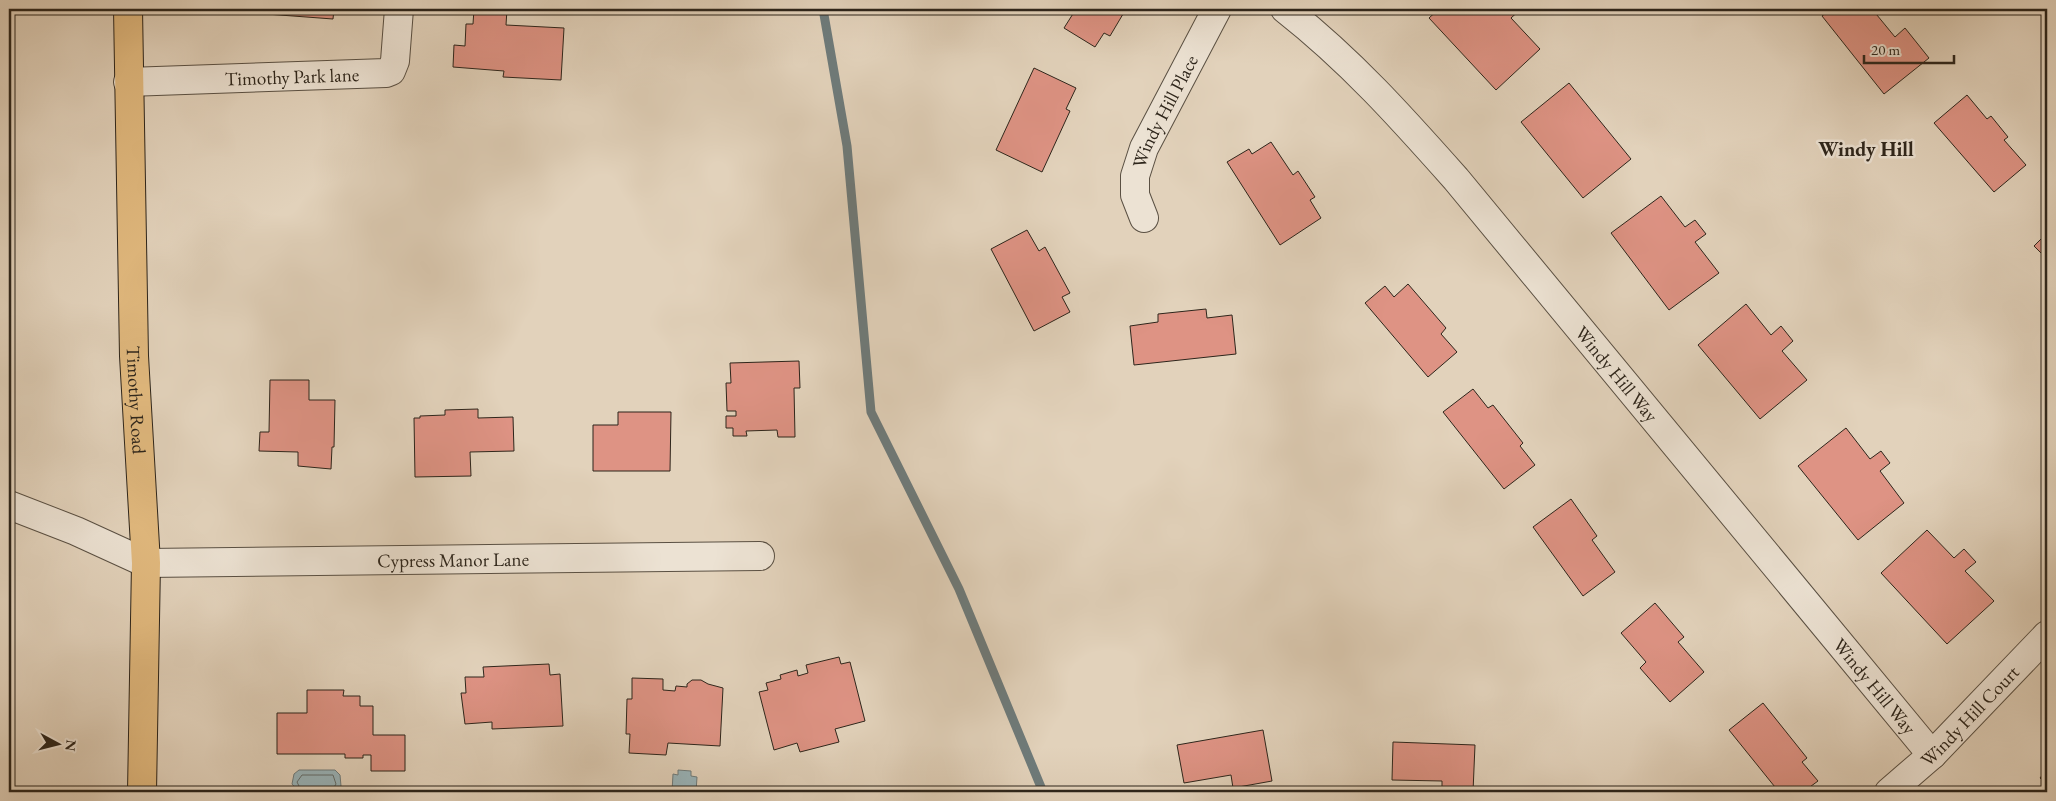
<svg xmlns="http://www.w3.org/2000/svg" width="2056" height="801" font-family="'EB Garamond',serif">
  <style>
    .water { fill: #99b5bb; stroke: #6e7b7b }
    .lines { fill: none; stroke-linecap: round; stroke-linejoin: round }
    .shore { stroke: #636d6b; stroke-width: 1 }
    .stream { stroke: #6e7b7b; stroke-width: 9 }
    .building { fill: #de9384; stroke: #2d251b }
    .minor-casing { stroke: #5a5043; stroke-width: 30 }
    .major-casing { stroke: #2d251b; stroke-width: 30 }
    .minor { stroke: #ece2d3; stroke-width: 28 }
    .major { stroke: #e1b97e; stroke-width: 28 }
    .labels { text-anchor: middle; stroke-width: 5; stroke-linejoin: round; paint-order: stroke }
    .street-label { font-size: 19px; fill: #2d251b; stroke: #ece2d3 }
    .neighbourhood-label { font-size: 20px; font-weight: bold; fill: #2d251b; stroke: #ece2d3 }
  </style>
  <rect width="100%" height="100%" fill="#e2d2bb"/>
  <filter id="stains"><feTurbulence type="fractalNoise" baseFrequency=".004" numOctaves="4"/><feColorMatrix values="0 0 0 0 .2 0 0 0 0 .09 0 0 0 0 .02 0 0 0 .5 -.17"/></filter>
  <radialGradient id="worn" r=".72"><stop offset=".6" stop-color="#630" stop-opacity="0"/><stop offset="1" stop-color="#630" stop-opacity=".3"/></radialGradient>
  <path class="water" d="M 299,770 L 335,770 L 340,775 L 341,786 L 335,791 L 298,791 L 292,784 L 294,774 Z
    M 678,770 L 691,771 L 691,776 L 697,777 L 696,792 L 672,792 L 673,774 L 678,775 Z"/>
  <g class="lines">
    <path class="shore" d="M 302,792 L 297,782 L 302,775 L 333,775 L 336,784 L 331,792"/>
    <path class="stream" d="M 823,9 L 847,146 L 871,412 L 959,589 L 1043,792"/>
  </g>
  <path class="building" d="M 213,9 L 334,9 L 333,19 L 213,10 Z
    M 474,9 L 507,9 L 506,25 L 564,28 L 561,80 L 503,77 L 504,71 L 453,67 L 454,45 L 465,46 L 466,24 L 473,24 Z
    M 1076,9 L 1126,9 L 1110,36 L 1104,33 L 1095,47 L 1064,28 Z
    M 1439,9 L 1521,9 L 1511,18 L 1540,49 L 1496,90 L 1429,18 Z
    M 1831,9 L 1872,9 L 1895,37 L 1905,28 L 1929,58 L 1884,94 L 1822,16 Z
    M 1034,68 L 1076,88 L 1066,109 L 1070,111 L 1042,172 L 996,150 Z
    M 1569,83 L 1631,159 L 1583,198 L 1521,122 Z
    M 1967,95 L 1987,119 L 1991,116 L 2008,137 L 2004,140 L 2026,165 L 1994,192 L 1934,123 Z
    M 1271,142 L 1293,175 L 1298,171 L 1315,197 L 1310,200 L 1321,218 L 1280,245 L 1227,162 L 1249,149 L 1252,154 Z
    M 1661,196 L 1685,227 L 1695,220 L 1706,234 L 1695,242 L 1719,273 L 1669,310 L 1611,233 Z
    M 1027,230 L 1039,251 L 1045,247 L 1070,293 L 1062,297 L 1070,312 L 1034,331 L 991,249 Z
    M 2047,233 L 2047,259 L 2034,246 Z
    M 1408,284 L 1446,328 L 1441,334 L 1457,352 L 1428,377 L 1365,303 L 1385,286 L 1394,297 Z
    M 1746,304 L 1771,335 L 1781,326 L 1793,341 L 1782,351 L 1807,380 L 1760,419 L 1698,345 Z
    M 1206,309 L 1207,318 L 1232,315 L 1236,354 L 1134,365 L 1130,326 L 1158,322 L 1158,314 Z
    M 799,361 L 800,388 L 794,388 L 795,437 L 778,437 L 777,430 L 746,431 L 747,436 L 733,436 L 733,428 L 726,428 L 726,416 L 736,416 L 736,411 L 727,411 L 726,383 L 731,383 L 730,363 Z
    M 270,380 L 309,380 L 309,400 L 335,400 L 334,447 L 332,447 L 331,469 L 298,466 L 298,452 L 259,451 L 260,432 L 269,432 Z
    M 1473,389 L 1488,408 L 1493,405 L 1523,443 L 1520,446 L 1535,465 L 1504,489 L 1443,412 Z
    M 478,409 L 478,418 L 513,417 L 514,451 L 470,452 L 471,476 L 415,477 L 414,418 L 420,418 L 420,416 L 445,415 L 445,410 Z
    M 618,412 L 671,412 L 670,471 L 593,471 L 593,425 L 618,425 Z
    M 1846,428 L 1870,459 L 1881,451 L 1890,463 L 1880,471 L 1904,503 L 1858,540 L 1798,466 Z
    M 1571,499 L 1597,536 L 1592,540 L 1615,572 L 1583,596 L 1533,527 Z
    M 1927,530 L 1954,558 L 1964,549 L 1976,562 L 1965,571 L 1994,601 L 1947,644 L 1881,573 Z
    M 1655,603 L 1684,637 L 1678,642 L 1704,672 L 1670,702 L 1640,668 L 1646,662 L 1621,633 Z
    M 839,657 L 841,664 L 850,662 L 865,721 L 835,729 L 839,742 L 800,752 L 797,743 L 774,750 L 759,692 L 768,690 L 766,683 L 781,679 L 780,675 L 797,670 L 798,676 L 808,673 L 806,665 Z
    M 549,664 L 550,675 L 560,674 L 563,726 L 492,729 L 492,722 L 465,724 L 461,693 L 466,693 L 465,677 L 484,677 L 483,667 Z
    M 632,678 L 663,679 L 663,690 L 675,691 L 676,686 L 687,687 L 687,684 L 692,680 L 701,680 L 708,684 L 723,688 L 720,746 L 668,743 L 666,755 L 629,753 L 630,734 L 626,734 L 627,699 L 632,699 Z
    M 307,690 L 344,690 L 343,696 L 360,696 L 360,706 L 373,706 L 373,735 L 405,735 L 405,771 L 371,771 L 371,755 L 363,755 L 363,758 L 345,758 L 345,754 L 277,754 L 277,713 L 307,713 Z
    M 1763,703 L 1807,758 L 1802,762 L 1818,781 L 1803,792 L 1779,792 L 1729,730 Z
    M 1263,730 L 1272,781 L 1233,788 L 1231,775 L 1184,783 L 1177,745 Z
    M 1393,742 L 1475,745 L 1473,792 L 1442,792 L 1442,781 L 1392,780 Z
    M 2047,769 L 2047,784 L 2040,778 Z"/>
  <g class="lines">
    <g class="minor-casing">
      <g id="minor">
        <path id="s1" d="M 1285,9 C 1350,60 1401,117 1456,179 L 1932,755"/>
        <path id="s2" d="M 128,82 L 386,73 L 391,71 L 395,61 L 399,9"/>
        <path id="s3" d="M 1144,218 L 1135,195 L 1135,176 L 1144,148 L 1217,9"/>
        <path id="s4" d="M 9,505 L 76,531 L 146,563 L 760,556"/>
        <path id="s5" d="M 1889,792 L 1932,755 L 2047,635"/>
      </g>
    </g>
    <g class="major-casing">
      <g id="major">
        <path id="s6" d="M 128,9 L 134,356 L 146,563 L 142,792"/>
      </g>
    </g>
    <use href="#minor" class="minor"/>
    <use href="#major" class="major"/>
  </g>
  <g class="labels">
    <g class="street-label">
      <text dy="7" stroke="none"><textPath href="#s2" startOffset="164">Timothy Park lane</textPath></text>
      <text dy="7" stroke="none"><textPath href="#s3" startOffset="115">Windy Hill Place</textPath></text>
      <text dy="7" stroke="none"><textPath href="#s1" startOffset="494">Windy Hill Way</textPath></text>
      <text dy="7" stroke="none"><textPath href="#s6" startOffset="391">Timothy Road</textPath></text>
      <text dy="7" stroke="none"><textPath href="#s4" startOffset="456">Cypress Manor Lane</textPath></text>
      <text dy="7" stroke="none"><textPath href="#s1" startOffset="899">Windy Hill Way</textPath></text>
      <text dy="7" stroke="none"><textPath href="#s5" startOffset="111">Windy Hill Court</textPath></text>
    </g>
    <g class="neighbourhood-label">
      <text x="1866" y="156">Windy Hill</text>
    </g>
  </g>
  <rect width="2056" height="801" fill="none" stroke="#e2d2bb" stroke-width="30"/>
  <rect x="10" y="10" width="2036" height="781" fill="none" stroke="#2d251b" stroke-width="2.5"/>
  <rect x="15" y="15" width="2026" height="771" fill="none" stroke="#2d251b"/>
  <g transform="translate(58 744) rotate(97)" stroke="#ece2d3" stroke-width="4" paint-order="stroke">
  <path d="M0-4L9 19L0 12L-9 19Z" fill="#2d251b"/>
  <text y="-8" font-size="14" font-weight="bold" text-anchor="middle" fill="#2d251b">N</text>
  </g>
  <path d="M1864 55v8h90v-8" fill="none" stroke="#2d251b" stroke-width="2.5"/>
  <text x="1871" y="55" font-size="15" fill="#2d251b" stroke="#ece2d3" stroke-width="4" paint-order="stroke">20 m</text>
  <rect width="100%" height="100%" filter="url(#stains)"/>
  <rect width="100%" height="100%" fill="url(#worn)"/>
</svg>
